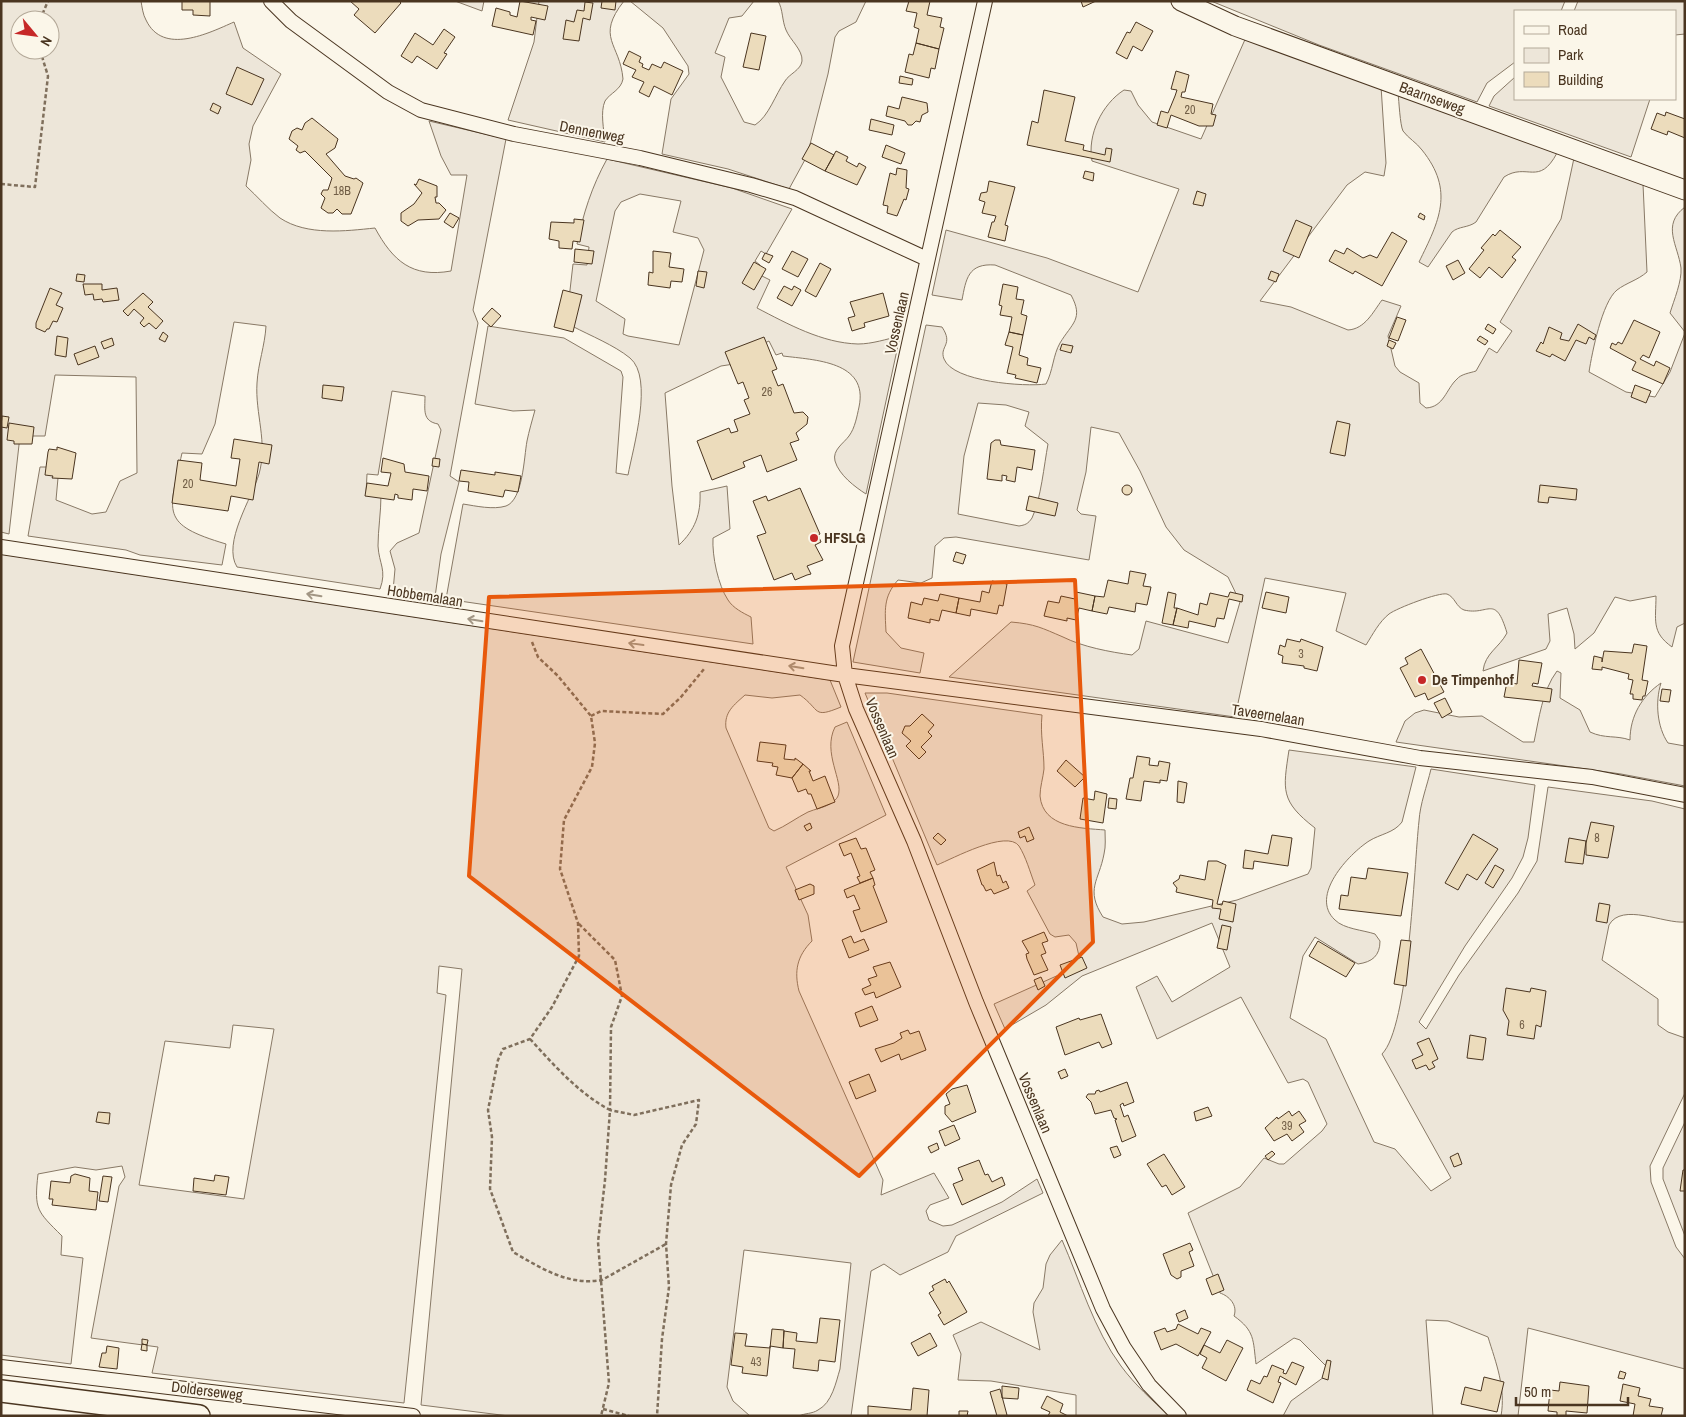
<svg xmlns="http://www.w3.org/2000/svg" width="1686" height="1417" font-family="'Archivo Narrow',sans-serif">
  <style>
    .green { fill: #ede6d9; stroke: #887966; fill-rule: evenodd }
    .building { fill: #ecdcbc; stroke: #4a3520 }
    .lines { fill: none; stroke-linecap: round; stroke-linejoin: round }
    .street-casing { stroke: #4a3520; stroke-width: 16 }
    .secondary-casing { stroke: #4a3520; stroke-width: 21 }
    .primary-casing { stroke: #4a3520; stroke-width: 24 }
    .path { stroke: #7f6f5c; stroke-width: 2.5; stroke-dasharray: 4 2.5; stroke-linecap: butt }
    .street { stroke: #fbf6e9; stroke-width: 14 }
    .secondary { stroke: #fbf6e9; stroke-width: 19 }
    .primary { stroke: #fbf6e9; stroke-width: 21 }
    .oneway { stroke: #a29684 }
    .marked { fill: #e8590c; fill-opacity: 0.2; stroke: #e8590c; stroke-width: 4; stroke-linejoin: round }
    .poi-dot { fill: #c62828; stroke: #fbf6e9; stroke-width: 2 }
    .labels { text-anchor: middle; stroke-width: 4; stroke-linejoin: round; paint-order: stroke }
    .number-label { font-size: 12px; fill: #725f47 }
    .street-label { font-size: 15px; fill: #4a3520; stroke: #fbf6e9 }
    .poi-label { font-size: 15px; font-weight: bold; fill: #4a3520; stroke: #fbf6e9; text-anchor: start }
  </style>
  <rect width="100%" height="100%" fill="#fbf6e9"/>
  <path class="green" d="M 1,1 L 141,1 C 142,7 143,15 146,20 C 163,56 209,33 234,22 L 243,48 L 281,74 L 253,126 L 249,144 L 251,160 L 246,186 C 257,196 268,209 280,218 C 307,236 346,231 375,228 C 393,261 412,278 451,271 L 467,175 L 451,175 L 441,156 L 429,121 L 506,139 L 473,310 L 478,323 L 450,476 L 459,482 L 441,554 L 435,597 L 393,591 L 395,569 L 390,551 L 397,543 L 419,533 L 441,430 L 438,424 C 422,421 425,410 425,396 L 392,391 L 378,475 L 367,474 L 366,494 L 381,495 C 381,512 378,530 378,546 C 379,564 387,570 380,589 L 237,567 C 222,543 252,498 259,474 C 268,442 255,414 257,383 C 258,364 265,345 266,326 L 234,322 L 215,424 L 202,454 L 182,453 C 169,513 159,524 226,544 L 222,565 L 140,555 L 126,550 L 28,536 L 40,467 L 59,467 L 56,500 L 92,514 L 106,512 L 120,481 L 137,473 L 136,377 L 55,375 L 45,436 L 20,436 L 9,534 L 1,532 ZM 20,20 L 50,20 L 50,50 L 20,50 Z
    M 455,1 L 484,1 L 482,11 Z
    M 539,1 L 624,1 C 595,38 620,43 623,79 C 621,90 610,93 605,101 C 600,112 604,130 605,142 L 508,120 L 534,42 Z
    M 630,1 L 754,1 L 742,16 L 729,18 L 715,53 L 725,57 L 721,77 L 744,122 L 755,125 C 769,116 775,95 785,81 C 789,74 801,70 802,61 C 803,50 790,40 786,30 C 782,21 783,9 778,1 L 866,1 L 856,22 L 839,31 L 835,37 L 828,74 L 807,156 L 789,189 L 728,169 L 662,154 L 671,99 L 689,74 L 688,66 L 663,28 Z
    M 1211,1 L 1565,1 L 1561,11 L 1515,11 L 1515,62 L 1487,83 L 1477,102 L 1319,45 Z
    M 1578,1 L 1685,1 L 1685,34 L 1675,35 L 1675,11 L 1574,11 Z
    M 1247,35 L 1381,86 L 1386,163 L 1384,176 L 1365,172 L 1347,185 L 1260,301 L 1291,307 L 1348,330 C 1365,329 1373,312 1382,300 L 1401,306 L 1388,336 L 1395,366 L 1400,372 L 1419,383 L 1420,403 L 1426,408 C 1444,407 1446,389 1457,379 C 1461,374 1470,373 1476,371 L 1489,348 L 1497,353 L 1512,331 L 1500,322 L 1561,219 L 1574,158 L 1643,184 L 1647,272 C 1638,280 1626,283 1617,290 C 1602,302 1592,353 1589,372 L 1626,392 L 1655,397 L 1670,372 L 1685,333 L 1685,623 L 1677,627 L 1672,647 C 1651,632 1656,620 1656,596 L 1630,601 L 1615,597 L 1594,633 L 1575,649 L 1574,634 L 1567,608 L 1548,614 L 1550,641 L 1546,649 L 1483,671 C 1485,653 1499,648 1507,633 C 1495,593 1489,616 1464,610 C 1456,607 1455,597 1447,594 C 1439,592 1397,608 1389,614 C 1379,622 1373,634 1366,645 L 1336,631 L 1346,593 L 1265,578 L 1235,717 L 949,677 L 1011,622 C 1035,624 1042,628 1063,637 C 1083,647 1110,652 1132,655 L 1139,649 L 1146,621 L 1228,643 L 1240,602 L 1228,577 L 1184,550 L 1166,527 L 1140,471 L 1119,433 L 1091,427 L 1086,472 L 1077,510 L 1081,514 L 1096,516 L 1089,560 L 956,537 L 944,538 L 935,546 L 932,578 L 921,583 L 898,580 C 883,597 885,610 886,632 L 901,648 L 924,653 L 920,673 L 853,662 L 926,325 L 942,327 C 954,345 939,346 944,359 C 953,382 1025,387 1046,384 C 1053,371 1053,355 1060,343 C 1072,323 1084,319 1071,295 L 995,265 C 968,263 966,279 962,300 L 932,295 L 946,230 L 1047,258 L 1138,292 L 1179,189 L 1092,161 C 1087,135 1102,104 1124,90 L 1131,91 L 1138,105 L 1152,122 L 1201,139 ZM 978,403 L 1006,405 L 1029,412 L 1025,426 L 1048,444 C 1044,465 1041,499 1032,518 C 1028,524 1025,525 1019,526 L 958,514 L 964,456 Z
    M 1515,77 L 1515,99 L 1650,99 L 1631,157 L 1489,106 L 1494,96 Z
    M 1398,93 L 1557,153 C 1539,187 1527,162 1504,177 L 1476,222 C 1468,228 1459,226 1452,232 L 1428,267 L 1419,262 C 1439,221 1455,191 1422,150 C 1417,143 1408,138 1403,131 C 1400,125 1399,101 1398,93 Z
    M 607,159 L 732,188 L 792,209 L 766,254 L 761,251 L 755,261 L 760,265 L 756,273 L 770,280 L 757,308 C 788,324 822,343 858,344 C 872,344 887,339 900,336 L 866,494 C 855,487 839,475 835,461 C 832,450 844,443 849,436 C 855,428 857,416 859,407 C 869,361 814,360 783,356 L 782,353 L 776,355 L 769,341 L 749,350 L 754,361 L 721,366 L 665,393 L 672,486 L 679,545 C 695,530 701,514 700,492 L 727,486 L 730,529 L 713,538 C 712,556 718,585 728,600 C 733,608 743,613 751,617 L 753,644 L 446,599 L 463,504 C 476,506 493,510 506,506 C 523,500 524,457 527,441 C 529,431 532,421 535,410 L 513,411 L 475,404 L 488,326 L 564,338 L 621,371 L 623,377 L 616,473 L 628,475 C 633,448 654,378 630,358 C 614,345 591,336 572,326 L 566,325 L 573,264 L 587,265 L 589,247 L 577,244 C 583,214 592,186 607,159 ZM 640,194 L 681,201 L 673,232 L 698,238 L 704,250 L 679,345 L 628,336 L 623,334 L 625,319 L 596,301 L 615,211 L 621,202 Z
    M 1685,207 L 1685,332 L 1670,313 C 1674,300 1682,281 1681,268 C 1678,245 1661,225 1685,207 Z
    M 1,554 L 830,680 L 841,707 C 812,719 821,710 800,695 L 772,698 L 745,695 C 734,705 724,712 726,728 L 769,828 L 774,831 C 786,826 796,818 808,812 C 815,809 823,808 830,804 C 833,802 837,799 838,796 C 844,781 822,753 835,727 L 847,722 L 886,815 L 786,867 L 808,915 L 812,941 C 797,956 794,971 799,991 L 883,1180 L 881,1195 L 934,1173 L 949,1198 L 930,1205 L 926,1211 L 929,1220 L 943,1226 L 952,1225 L 1002,1202 L 1037,1179 L 1043,1193 L 956,1236 L 948,1252 L 900,1275 L 884,1264 L 871,1271 L 851,1416 L 799,1416 C 805,1413 812,1414 818,1410 C 832,1403 836,1382 840,1369 L 851,1263 L 744,1250 L 727,1387 L 733,1401 L 750,1416 L 509,1416 L 421,1405 L 462,969 L 439,966 L 437,993 L 446,995 L 404,1403 L 152,1373 L 158,1347 L 91,1338 L 119,1186 L 125,1177 L 122,1166 L 96,1170 L 75,1167 L 38,1174 C 34,1210 37,1211 62,1236 L 61,1255 L 83,1258 L 71,1364 L 1,1355 ZM 233,1025 L 274,1029 L 244,1199 L 139,1185 L 165,1041 L 230,1048 Z
    M 1557,671 L 1561,673 L 1560,698 L 1580,710 L 1590,732 C 1605,739 1616,735 1630,740 C 1630,716 1642,696 1661,683 C 1655,702 1657,727 1668,743 L 1685,746 L 1685,786 L 1621,774 L 1396,742 L 1405,721 L 1415,713 L 1424,710 L 1459,717 L 1482,716 L 1523,742 L 1534,742 C 1539,719 1542,691 1557,671 Z
    M 865,693 L 887,693 L 1042,715 C 1040,735 1044,750 1044,769 C 1043,778 1040,787 1040,796 C 1043,828 1081,828 1105,830 C 1105,838 1106,846 1104,854 C 1099,881 1085,889 1103,917 L 1122,924 L 1144,922 L 1237,900 L 1308,874 L 1311,868 L 1315,828 C 1280,801 1283,790 1289,750 L 1416,767 L 1402,822 C 1394,833 1380,834 1369,841 C 1349,854 1309,896 1335,920 C 1344,929 1363,930 1375,934 L 1380,941 C 1380,956 1372,962 1358,964 L 1315,937 L 1303,956 L 1290,1018 L 1326,1039 L 1374,1142 L 1395,1149 L 1431,1191 L 1451,1178 L 1382,1054 C 1409,1027 1414,866 1419,821 C 1420,804 1427,786 1431,769 L 1535,785 L 1528,838 L 1523,857 L 1512,878 L 1465,946 L 1419,1022 L 1426,1029 L 1459,975 L 1518,893 L 1537,861 L 1548,787 L 1652,801 L 1685,809 L 1685,922 C 1664,924 1622,902 1609,925 L 1602,960 L 1658,999 L 1658,1025 L 1668,1032 L 1685,1038 L 1685,1093 L 1650,1166 L 1651,1182 L 1676,1247 L 1685,1259 L 1685,1369 L 1528,1328 L 1518,1416 L 1501,1416 C 1506,1388 1496,1363 1488,1337 L 1448,1321 L 1426,1320 L 1433,1416 L 1283,1416 L 1291,1401 L 1324,1377 L 1326,1366 L 1300,1340 L 1294,1338 L 1256,1364 C 1253,1340 1255,1331 1234,1316 C 1238,1305 1229,1296 1220,1293 L 1188,1213 L 1240,1187 L 1264,1158 L 1279,1164 L 1284,1164 L 1322,1131 L 1327,1124 L 1308,1082 L 1303,1079 L 1288,1083 L 1241,997 L 1157,1039 L 1136,987 L 1157,976 L 1172,1002 L 1230,967 L 1212,923 L 1082,976 L 1046,1005 L 1005,1029 L 994,1004 L 1081,965 L 1076,943 L 1069,935 L 1055,937 L 1050,934 L 1027,891 L 1035,885 C 1030,872 1026,857 1019,846 C 1007,829 952,859 937,865 Z
    M 1685,1122 L 1685,1236 L 1663,1179 L 1663,1168 Z
    M 1062,1240 C 1080,1281 1094,1330 1121,1366 C 1135,1385 1152,1400 1169,1416 L 1076,1416 L 1076,1395 L 991,1381 L 958,1380 L 961,1354 L 953,1335 L 981,1322 L 1040,1350 L 1033,1312 L 1034,1303 L 1043,1288 L 1046,1264 L 1050,1255 Z"/>
  <path class="building" d="M 182,1 L 210,1 L 210,16 L 193,15 L 193,10 L 182,10 Z
    M 350,1 L 399,1 L 401,3 L 375,33 L 354,15 L 359,9 Z
    M 520,1 L 548,6 L 545,20 L 531,17 L 531,20 L 536,21 L 533,35 L 492,26 L 496,8 L 510,12 L 510,15 L 517,17 Z
    M 602,1 L 616,1 L 615,10 L 601,8 Z
    M 909,1 L 930,1 L 927,15 L 942,18 L 940,27 L 944,28 L 939,49 L 916,43 L 919,29 L 914,27 L 917,13 L 906,11 Z
    M 1081,1 L 1096,1 L 1083,7 Z
    M 585,2 L 593,3 L 590,20 L 583,18 L 579,41 L 563,39 L 566,20 L 574,22 L 577,10 L 584,11 Z
    M 1136,22 L 1153,31 L 1142,51 L 1133,46 L 1127,59 L 1116,53 L 1127,32 L 1130,33 Z
    M 444,29 L 455,37 L 444,53 L 447,54 L 437,69 L 417,56 L 412,63 L 401,56 L 415,33 L 433,45 Z
    M 751,33 L 766,36 L 759,70 L 743,67 Z
    M 916,43 L 939,49 L 935,69 L 931,68 L 929,78 L 905,72 L 909,54 L 913,55 Z
    M 629,51 L 641,57 L 639,62 L 643,64 L 642,67 L 649,70 L 652,64 L 661,68 L 664,62 L 683,71 L 672,95 L 654,86 L 649,97 L 639,92 L 644,82 L 632,77 L 636,70 L 623,64 Z
    M 237,67 L 264,79 L 252,105 L 226,94 Z
    M 1176,71 L 1189,75 L 1185,92 L 1182,92 L 1181,97 L 1213,104 L 1211,114 L 1216,115 L 1213,126 L 1199,126 L 1171,115 L 1167,128 L 1157,125 L 1161,111 L 1168,113 L 1175,96 L 1177,90 L 1171,89 Z
    M 900,76 L 913,79 L 912,85 L 899,83 Z
    M 1044,90 L 1075,97 L 1065,141 L 1084,145 L 1083,150 L 1105,155 L 1106,148 L 1112,149 L 1110,162 L 1027,145 L 1032,121 L 1038,123 Z
    M 902,97 L 927,103 L 928,112 L 922,115 L 920,122 L 916,121 L 912,125 L 908,125 L 905,121 L 886,116 L 888,106 L 899,109 Z
    M 213,103 L 221,107 L 218,114 L 210,110 Z
    M 1666,112 L 1685,119 L 1685,138 L 1668,131 L 1667,135 L 1651,129 L 1657,113 L 1665,116 Z
    M 312,118 L 338,139 L 335,148 L 326,154 L 345,176 L 354,179 L 356,178 L 363,183 L 351,214 L 342,214 L 337,209 L 333,213 L 328,213 L 321,208 L 325,198 L 321,194 L 323,190 L 328,190 L 332,178 L 305,151 L 300,153 L 296,150 L 298,146 L 289,139 L 292,131 L 297,128 L 302,130 L 305,123 Z
    M 871,119 L 894,125 L 892,135 L 869,130 Z
    M 811,143 L 834,155 L 825,171 L 802,159 Z
    M 886,145 L 905,153 L 901,164 L 882,157 Z
    M 836,151 L 848,157 L 846,161 L 857,167 L 859,163 L 866,167 L 857,185 L 825,171 Z
    M 897,168 L 907,170 L 906,188 L 909,189 L 906,200 L 904,199 L 897,216 L 887,213 L 888,206 L 883,205 L 890,173 L 896,175 Z
    M 1085,171 L 1094,173 L 1093,181 L 1083,178 Z
    M 419,179 L 437,186 L 437,197 L 435,197 L 436,203 L 439,203 L 446,210 L 439,219 L 418,220 L 408,226 L 401,221 L 401,213 L 414,204 L 422,193 L 414,184 L 416,185 Z
    M 989,181 L 1015,187 L 1005,225 L 1008,226 L 1005,241 L 988,237 L 992,222 L 994,222 L 996,216 L 982,213 L 985,202 L 979,200 L 981,193 L 987,192 Z
    M 1197,191 L 1206,194 L 1203,206 L 1193,204 Z
    M 450,213 L 459,218 L 453,228 L 444,222 Z
    M 1420,213 L 1425,216 L 1424,220 L 1418,217 Z
    M 574,219 L 584,220 L 580,242 L 573,241 L 572,249 L 559,248 L 559,241 L 549,239 L 551,222 L 574,223 Z
    M 1296,220 L 1312,227 L 1299,258 L 1283,251 Z
    M 1500,230 L 1521,247 L 1512,257 L 1516,260 L 1502,278 L 1489,267 L 1480,278 L 1469,269 L 1484,250 L 1481,248 L 1493,234 L 1495,236 Z
    M 1392,232 L 1407,241 L 1382,286 L 1355,271 L 1353,274 L 1329,261 L 1335,250 L 1344,254 L 1347,248 L 1363,258 L 1370,255 L 1377,258 Z
    M 575,249 L 594,251 L 592,264 L 574,262 Z
    M 653,251 L 671,253 L 669,267 L 684,269 L 682,282 L 671,281 L 670,288 L 648,285 L 649,272 L 653,273 Z
    M 792,251 L 808,259 L 798,277 L 782,269 Z
    M 765,253 L 773,256 L 769,263 L 762,259 Z
    M 1458,260 L 1465,273 L 1453,280 L 1446,266 Z
    M 754,262 L 766,269 L 754,290 L 742,283 Z
    M 820,263 L 831,269 L 816,297 L 805,291 Z
    M 698,271 L 707,272 L 704,288 L 696,286 Z
    M 1271,271 L 1279,274 L 1276,282 L 1268,279 Z
    M 77,274 L 85,275 L 84,282 L 76,281 Z
    M 83,284 L 102,284 L 102,290 L 117,288 L 119,300 L 103,302 L 102,299 L 94,300 L 93,294 L 85,295 Z
    M 1003,284 L 1018,287 L 1016,299 L 1024,300 L 1021,314 L 1027,316 L 1023,335 L 1009,332 L 1012,317 L 1000,315 L 1002,306 L 999,305 Z
    M 784,286 L 792,290 L 794,286 L 801,290 L 792,306 L 777,298 Z
    M 50,288 L 62,293 L 56,305 L 63,308 L 57,322 L 53,321 L 49,329 L 47,329 L 45,332 L 36,328 L 36,323 Z
    M 563,290 L 582,295 L 573,332 L 554,327 Z
    M 143,293 L 153,302 L 148,307 L 163,321 L 156,329 L 149,323 L 144,327 L 140,323 L 144,318 L 134,309 L 128,316 L 123,311 Z
    M 883,293 L 889,316 L 864,323 L 865,327 L 852,331 L 848,318 L 855,316 L 850,302 Z
    M 492,308 L 501,316 L 491,327 L 482,319 Z
    M 1397,317 L 1406,320 L 1398,341 L 1389,338 Z
    M 1634,320 L 1660,332 L 1649,358 L 1643,355 L 1640,359 L 1654,366 L 1656,361 L 1670,368 L 1663,384 L 1632,370 L 1636,362 L 1610,348 L 1612,343 L 1616,345 L 1618,342 L 1622,344 Z
    M 1488,324 L 1496,329 L 1493,334 L 1485,329 Z
    M 1578,324 L 1596,335 L 1594,340 L 1589,337 L 1586,344 L 1576,340 L 1565,361 L 1552,354 L 1550,357 L 1536,351 L 1541,342 L 1543,344 L 1549,327 L 1562,333 L 1560,339 L 1569,341 Z
    M 163,332 L 168,336 L 165,342 L 159,339 Z
    M 1009,332 L 1023,335 L 1019,355 L 1028,358 L 1027,365 L 1041,368 L 1037,383 L 1015,378 L 1016,375 L 1007,373 L 1013,347 L 1005,345 Z
    M 57,336 L 68,338 L 66,357 L 55,355 Z
    M 1480,336 L 1488,341 L 1485,345 L 1477,340 Z
    M 764,337 L 777,369 L 772,371 L 778,386 L 783,384 L 794,413 L 803,412 L 808,417 L 807,424 L 796,433 L 799,440 L 790,443 L 797,460 L 767,472 L 761,455 L 743,462 L 745,467 L 712,480 L 697,441 L 729,428 L 731,433 L 738,431 L 734,420 L 750,414 L 744,400 L 749,398 L 743,382 L 738,384 L 725,352 Z
    M 112,338 L 114,345 L 104,349 L 101,342 Z
    M 1389,340 L 1396,343 L 1393,349 L 1387,346 Z
    M 1062,344 L 1073,346 L 1071,353 L 1060,350 Z
    M 95,346 L 99,357 L 78,365 L 74,354 Z
    M 323,385 L 344,387 L 342,401 L 322,398 Z
    M 1635,385 L 1651,391 L 1646,403 L 1631,397 Z
    M 2,416 L 9,417 L 7,428 L 1,427 Z
    M 1337,421 L 1350,424 L 1345,456 L 1330,453 Z
    M 9,423 L 34,427 L 32,444 L 14,444 L 14,441 L 7,440 Z
    M 234,439 L 272,445 L 269,464 L 259,462 L 253,500 L 231,496 L 228,511 L 172,503 L 178,460 L 202,463 L 200,480 L 236,486 L 240,459 L 231,458 Z
    M 995,440 L 1000,440 L 1001,445 L 1035,450 L 1032,470 L 1017,467 L 1015,482 L 1006,480 L 1007,476 L 1002,475 L 1002,481 L 987,479 L 991,443 Z
    M 57,447 L 76,453 L 72,479 L 52,478 L 53,476 L 45,475 L 48,452 L 49,449 L 57,450 Z
    M 383,458 L 404,464 L 405,472 L 429,476 L 427,491 L 413,489 L 412,500 L 398,498 L 398,495 L 395,494 L 394,500 L 365,496 L 367,483 L 388,486 L 391,473 L 381,472 Z
    M 433,458 L 440,459 L 439,467 L 432,466 Z
    M 461,470 L 495,475 L 495,472 L 521,476 L 518,492 L 505,490 L 503,497 L 468,491 L 469,482 L 459,481 Z
    M1122 490a5 5 0 1 1 10 0a5 5 0 1 1-10 0Z
    M 1540,485 L 1577,489 L 1576,500 L 1549,497 L 1548,503 L 1538,502 Z
    M 800,488 L 820,534 L 818,535 L 821,542 L 815,545 L 823,560 L 807,566 L 811,574 L 807,575 L 795,580 L 792,573 L 774,580 L 757,536 L 766,533 L 753,501 L 766,496 L 768,501 Z
    M 1029,496 L 1058,503 L 1055,516 L 1026,510 Z
    M 956,552 L 966,555 L 963,564 L 953,561 Z
    M 1130,571 L 1146,574 L 1143,586 L 1151,587 L 1147,605 L 1136,603 L 1135,612 L 1109,607 L 1107,614 L 1092,611 L 1095,596 L 1104,597 L 1108,580 L 1128,584 Z
    M 992,581 L 1007,584 L 1003,606 L 999,605 L 997,614 L 971,609 L 970,616 L 956,613 L 959,598 L 980,602 L 982,591 L 989,593 Z
    M 1076,592 L 1095,596 L 1092,611 L 1079,608 L 1076,620 L 1067,618 L 1067,621 L 1044,616 L 1048,601 L 1059,603 L 1061,596 L 1075,599 Z
    M 1168,592 L 1176,594 L 1174,608 L 1177,608 L 1173,625 L 1162,623 Z
    M 1230,592 L 1243,595 L 1242,602 L 1229,599 L 1224,619 L 1217,618 L 1215,627 L 1189,621 L 1188,628 L 1173,625 L 1177,608 L 1198,615 L 1200,603 L 1207,605 L 1210,593 L 1228,597 Z
    M 1266,592 L 1289,597 L 1286,613 L 1262,608 Z
    M 940,594 L 959,598 L 956,613 L 942,610 L 939,621 L 930,619 L 930,623 L 908,618 L 911,602 L 922,605 L 924,598 L 938,601 Z
    M 1287,639 L 1300,642 L 1301,639 L 1323,647 L 1317,671 L 1304,668 L 1304,666 L 1282,663 L 1283,656 L 1278,654 L 1280,645 L 1285,647 Z
    M 1634,644 L 1647,646 L 1642,680 L 1648,681 L 1645,696 L 1643,696 L 1642,700 L 1633,699 L 1633,694 L 1630,694 L 1633,680 L 1628,679 L 1629,674 L 1602,667 L 1602,670 L 1592,669 L 1594,656 L 1602,658 L 1602,662 L 1604,651 L 1632,653 Z
    M 1421,649 L 1444,692 L 1428,700 L 1425,693 L 1415,697 L 1400,668 L 1408,664 L 1405,658 Z
    M 1519,660 L 1542,663 L 1538,684 L 1533,683 L 1532,686 L 1552,689 L 1550,702 L 1504,697 L 1507,682 L 1517,684 Z
    M 1662,689 L 1671,690 L 1669,702 L 1660,701 Z
    M 1445,698 L 1452,712 L 1442,718 L 1434,703 Z
    M 922,714 L 934,725 L 928,732 L 932,736 L 921,747 L 926,752 L 919,759 L 906,746 L 911,741 L 902,733 L 905,726 L 910,726 Z
    M 760,742 L 786,745 L 784,759 L 795,760 L 795,758 L 803,764 L 792,778 L 776,775 L 778,767 L 772,766 L 773,763 L 757,761 Z
    M 1137,756 L 1150,758 L 1149,765 L 1158,766 L 1159,761 L 1170,763 L 1167,781 L 1160,780 L 1160,783 L 1144,781 L 1141,801 L 1126,799 L 1130,778 L 1133,778 Z
    M 1066,760 L 1085,777 L 1075,787 L 1057,771 Z
    M 803,764 L 811,771 L 809,771 L 813,781 L 825,776 L 835,802 L 817,809 L 811,794 L 808,794 L 806,789 L 798,792 L 792,778 Z
    M 1178,781 L 1187,783 L 1184,803 L 1177,802 Z
    M 1095,791 L 1107,794 L 1103,823 L 1080,819 L 1083,798 L 1094,800 Z
    M 1109,798 L 1117,799 L 1116,809 L 1108,808 Z
    M 1591,822 L 1614,826 L 1608,858 L 1586,855 L 1586,843 Z
    M 810,823 L 812,828 L 807,831 L 804,826 Z
    M 1029,827 L 1034,839 L 1027,842 L 1025,836 L 1020,838 L 1018,832 Z
    M 938,833 L 946,840 L 941,845 L 933,838 Z
    M 1473,834 L 1498,849 L 1477,880 L 1467,874 L 1458,890 L 1445,883 Z
    M 1272,835 L 1292,838 L 1288,866 L 1254,861 L 1253,869 L 1243,868 L 1245,850 L 1268,854 Z
    M 856,838 L 861,849 L 866,848 L 875,870 L 870,872 L 873,878 L 860,883 L 857,877 L 860,876 L 851,853 L 844,856 L 839,844 Z
    M 1569,838 L 1586,841 L 1583,864 L 1565,862 Z
    M 1208,861 L 1217,861 L 1226,865 L 1217,904 L 1222,905 L 1223,901 L 1236,904 L 1233,922 L 1219,919 L 1221,909 L 1212,908 L 1213,900 L 1176,892 L 1177,888 L 1173,883 L 1179,879 L 1180,875 L 1205,880 Z
    M 994,862 L 997,876 L 1000,875 L 1003,883 L 1006,881 L 1009,888 L 994,894 L 991,889 L 986,891 L 983,885 L 982,885 L 977,870 Z
    M 1495,865 L 1504,870 L 1493,888 L 1485,883 Z
    M 1368,868 L 1408,873 L 1401,916 L 1339,909 L 1341,895 L 1348,896 L 1351,877 L 1366,879 Z
    M 873,878 L 875,885 L 873,886 L 887,922 L 861,932 L 853,911 L 860,909 L 854,895 L 847,898 L 844,890 Z
    M 810,884 L 814,886 L 814,894 L 799,900 L 795,890 Z
    M 1599,903 L 1610,905 L 1607,923 L 1596,921 Z
    M 1222,925 L 1231,927 L 1227,950 L 1217,948 Z
    M 1044,932 L 1048,941 L 1042,943 L 1046,953 L 1041,955 L 1048,970 L 1034,975 L 1027,959 L 1026,954 L 1029,953 L 1022,941 Z
    M 851,936 L 854,943 L 864,939 L 869,950 L 849,958 L 842,940 Z
    M 1401,940 L 1411,941 L 1406,986 L 1394,984 Z
    M 1318,941 L 1355,963 L 1346,977 L 1309,956 Z
    M 1082,957 L 1087,968 L 1065,978 L 1060,965 Z
    M 890,962 L 901,987 L 876,998 L 874,992 L 865,995 L 862,989 L 871,985 L 868,979 L 877,976 L 873,967 Z
    M 1041,977 L 1045,986 L 1038,990 L 1034,980 Z
    M 1506,988 L 1530,992 L 1531,988 L 1546,991 L 1541,1027 L 1536,1025 L 1534,1039 L 1507,1035 L 1509,1021 L 1503,1010 Z
    M 872,1006 L 878,1020 L 860,1027 L 855,1013 Z
    M 1101,1014 L 1112,1044 L 1102,1048 L 1099,1042 L 1065,1055 L 1056,1027 L 1079,1018 L 1080,1020 Z
    M 908,1030 L 910,1034 L 919,1031 L 926,1050 L 901,1060 L 899,1054 L 881,1062 L 875,1049 L 894,1043 L 902,1038 L 900,1033 Z
    M 1470,1035 L 1486,1038 L 1483,1060 L 1467,1058 Z
    M 1429,1038 L 1438,1059 L 1432,1062 L 1435,1067 L 1429,1070 L 1426,1065 L 1416,1069 L 1412,1060 L 1423,1055 L 1417,1043 Z
    M 1065,1069 L 1068,1076 L 1061,1079 L 1058,1072 Z
    M 869,1074 L 876,1091 L 856,1099 L 849,1082 Z
    M 1127,1082 L 1134,1102 L 1124,1106 L 1123,1103 L 1120,1105 L 1124,1117 L 1128,1115 L 1136,1136 L 1122,1142 L 1115,1120 L 1117,1119 L 1114,1118 L 1111,1110 L 1095,1114 L 1091,1102 L 1086,1097 L 1088,1094 L 1095,1094 L 1096,1091 L 1099,1090 L 1100,1092 Z
    M 967,1085 L 976,1112 L 952,1122 L 945,1114 L 945,1106 L 950,1104 L 946,1094 L 952,1089 Z
    M 1208,1107 L 1212,1116 L 1196,1121 L 1194,1112 Z
    M 1289,1111 L 1292,1116 L 1299,1111 L 1306,1121 L 1299,1125 L 1304,1132 L 1292,1141 L 1287,1134 L 1274,1141 L 1265,1128 L 1277,1117 L 1278,1119 Z
    M 98,1112 L 110,1113 L 109,1124 L 96,1122 Z
    M 954,1125 L 960,1139 L 945,1146 L 939,1131 Z
    M 937,1143 L 939,1149 L 931,1153 L 928,1147 Z
    M 1117,1146 L 1121,1155 L 1114,1158 L 1110,1148 Z
    M 1272,1151 L 1275,1154 L 1268,1160 L 1265,1156 Z
    M 1458,1153 L 1462,1164 L 1454,1167 L 1450,1157 Z
    M 1164,1154 L 1185,1187 L 1172,1195 L 1166,1185 L 1162,1187 L 1147,1164 Z
    M 979,1160 L 985,1175 L 988,1174 L 992,1182 L 1002,1177 L 1005,1185 L 962,1205 L 953,1184 L 963,1180 L 958,1168 Z
    M 1683,1170 L 1685,1170 L 1685,1191 L 1680,1191 Z
    M 75,1174 L 90,1178 L 89,1191 L 98,1192 L 96,1210 L 52,1205 L 53,1199 L 49,1199 L 51,1181 L 70,1183 L 71,1176 Z
    M 215,1175 L 229,1177 L 226,1195 L 193,1191 L 194,1178 L 214,1181 Z
    M 103,1176 L 112,1177 L 108,1202 L 99,1201 Z
    M 1190,1243 L 1193,1250 L 1189,1252 L 1194,1266 L 1181,1271 L 1181,1277 L 1177,1279 L 1171,1275 L 1163,1254 Z
    M 1218,1274 L 1224,1290 L 1212,1295 L 1206,1279 Z
    M 945,1279 L 947,1283 L 949,1281 L 967,1312 L 944,1325 L 938,1315 L 941,1313 L 929,1293 L 934,1290 L 932,1286 Z
    M 1185,1310 L 1188,1318 L 1179,1322 L 1176,1314 Z
    M 820,1318 L 840,1320 L 835,1362 L 819,1360 L 818,1371 L 793,1368 L 795,1349 L 783,1348 L 784,1331 L 797,1333 L 796,1341 L 817,1343 Z
    M 1178,1324 L 1198,1334 L 1201,1328 L 1211,1332 L 1198,1356 L 1176,1344 L 1161,1350 L 1154,1332 L 1165,1328 L 1167,1332 L 1176,1329 Z
    M 772,1329 L 784,1330 L 783,1348 L 770,1346 L 770,1348 Z
    M 735,1333 L 747,1334 L 745,1346 L 770,1348 L 767,1376 L 742,1373 L 743,1367 L 731,1365 Z
    M 930,1333 L 937,1346 L 918,1356 L 911,1343 Z
    M 142,1339 L 148,1340 L 147,1345 L 142,1344 Z
    M 1227,1340 L 1243,1348 L 1226,1381 L 1202,1368 L 1207,1358 L 1200,1354 L 1204,1345 L 1220,1353 Z
    M 142,1344 L 147,1345 L 147,1351 L 141,1350 Z
    M 107,1346 L 119,1348 L 117,1369 L 99,1367 L 102,1353 L 106,1353 Z
    M 1327,1360 L 1331,1361 L 1328,1380 L 1322,1378 Z
    M 1292,1362 L 1304,1367 L 1296,1385 L 1280,1376 L 1278,1382 L 1281,1383 L 1273,1403 L 1247,1390 L 1251,1380 L 1260,1384 L 1264,1376 L 1267,1377 L 1272,1365 L 1284,1370 L 1283,1373 L 1286,1374 Z
    M 1620,1371 L 1626,1373 L 1624,1379 L 1618,1378 Z
    M 1484,1377 L 1504,1382 L 1497,1412 L 1461,1404 L 1465,1387 L 1481,1391 Z
    M 1560,1382 L 1589,1386 L 1587,1413 L 1566,1411 L 1566,1416 L 1557,1416 L 1557,1412 L 1548,1411 L 1550,1390 L 1559,1391 Z
    M 1623,1384 L 1640,1388 L 1638,1396 L 1651,1399 L 1649,1406 L 1663,1408 L 1661,1416 L 1633,1416 L 1635,1404 L 1620,1401 Z
    M 1002,1386 L 1019,1388 L 1018,1399 L 1002,1398 Z
    M 913,1388 L 929,1390 L 927,1416 L 868,1416 L 868,1406 L 911,1410 Z
    M 1000,1389 L 1007,1415 L 1005,1416 L 997,1416 L 990,1392 Z
    M 1047,1396 L 1063,1404 L 1060,1412 L 1068,1416 L 1048,1416 L 1050,1412 L 1041,1408 Z
    M 959,1411 L 968,1411 L 967,1416 L 959,1416 Z"/>
  <g class="lines">
    <g class="street-casing">
      <path id="street" d="M 271,1 L 291,21 L 388,92 L 421,110 L 514,134 L 640,158 L 751,185 L 795,198 L 927,259
        M 985,1 L 842,646 L 845,675 L 856,709 L 914,841 L 976,1002 L 1103,1309 L 1124,1348 L 1149,1385 L 1179,1416
        M 1,547 L 845,675 L 1261,729 L 1420,758 L 1592,777 L 1685,795
        M 1,1367 L 413,1416"/>
    </g>
    <g class="secondary-casing">
      <path id="secondary" d="M 1181,1 L 1235,26 L 1685,190"/>
    </g>
    <g class="primary-casing">
      <path id="primary" d="M 1,1391 L 199,1416"/>
    </g>
    <path class="path" d="M 40,20 L 48,1
      M 1,184 L 35,187 L 48,76 L 40,50
      M 532,642 L 538,657 L 558,676 L 591,716 L 595,743 L 592,767 L 564,820 L 560,869 L 578,923 L 579,956 L 552,1007 L 530,1039 L 503,1049 L 498,1060 L 488,1110 L 492,1137 L 490,1189 L 513,1252 C 541,1268 568,1286 602,1280 L 666,1244
      M 591,716 L 601,711 L 663,714 L 681,697 L 704,669
      M 579,924 L 615,960 L 622,996 L 611,1027 L 610,1110 L 634,1115 L 699,1100 L 696,1124 L 682,1145 L 671,1185 L 666,1244 L 669,1287 L 662,1339 L 657,1416
      M 530,1039 C 555,1066 578,1093 610,1110 L 605,1180 L 598,1242 L 609,1383 L 601,1416
      M 603,1409 L 629,1416"/>
    <use href="#street" class="street"/>
    <use href="#secondary" class="secondary"/>
    <use href="#primary" class="primary"/>
  </g>
  <defs><path id="oneway-shaft" d="M-6 0H5M1.5-3L5.5 0L1.5 3" fill="none" stroke-width="1.6" stroke-linecap="round" stroke-linejoin="round" transform="scale(1.25)"/></defs>
  <g class="oneway">
    <use href="#oneway-shaft" transform="translate(314 595) rotate(-171)"/>
    <use href="#oneway-shaft" transform="translate(475 620) rotate(-171)"/>
    <use href="#oneway-shaft" transform="translate(636 644) rotate(-172)"/>
    <use href="#oneway-shaft" transform="translate(796 667) rotate(-171)"/>
  </g>
  <path class="marked" d="M 1075,580 L 1093,942 L 859,1176 L 469,876 L 489,597 Z"/>
  <g class="poi-dot">
    <circle cx="814" cy="538" r="5"/>
    <circle cx="1422" cy="680" r="5"/>
  </g>
  <g class="labels">
    <g class="number-label">
      <text x="1190" y="114">20</text>
      <text x="342" y="195">18B</text>
      <text x="767" y="396">26</text>
      <text x="188" y="488">20</text>
      <text x="1301" y="658">3</text>
      <text x="1597" y="842">8</text>
      <text x="1522" y="1029">6</text>
      <text x="1287" y="1130">39</text>
      <text x="756" y="1366">43</text>
    </g>
    <g class="street-label">
      <text transform="translate(1432 98) rotate(20)" y="5">Baarnseweg</text>
      <text transform="translate(592 132) rotate(11)" y="5">Dennenweg</text>
      <text transform="translate(897 323) rotate(-77)" y="5">Vossenlaan</text>
      <text transform="translate(425 596) rotate(9)" y="5">Hobbemalaan</text>
      <text transform="translate(1268 715) rotate(9)" y="5">Taveernelaan</text>
      <text transform="translate(882 728) rotate(67)" y="5">Vossenlaan</text>
      <text transform="translate(1035 1103) rotate(67)" y="5">Vossenlaan</text>
      <text transform="translate(207 1391) rotate(7)" y="5">Dolderseweg</text>
    </g>
    <g class="poi-label">
      <text x="824" y="543">HFSLG</text>
      <text x="1432" y="685">De Timpenhof</text>
    </g>
  </g>
  <rect width="1686" height="1417" fill="none" stroke="#4a3520" stroke-width="5"/>
  <rect x="1514" y="10" width="162" height="90" fill="#fbf6e9" stroke="#b4a999"/>
  <rect x="1524" y="26" width="25" height="8" fill="#fbf6e9" stroke="#b4a999"/>
  <text x="1558" y="35" font-size="15" fill="#4a3520">Road</text>
  <rect x="1524" y="48" width="25" height="15" fill="#ede6d9" stroke="#b4a999"/>
  <text x="1558" y="60" font-size="15" fill="#4a3520">Park</text>
  <rect x="1524" y="72" width="25" height="15" fill="#ecdcbc" stroke="#b4a999"/>
  <text x="1558" y="85" font-size="15" fill="#4a3520">Building</text>
  <g transform="translate(35 35) rotate(119)"><circle r="24" fill="#fbf6e9" stroke="#b4a999"/>
  <path d="M0-4L9 19L0 12L-9 19Z" fill="#c62828"/>
  <text y="-8" font-size="14" font-weight="bold" text-anchor="middle" fill="#4a3520">N</text>
  </g>
  <path d="M1516 1397v8h112v-8" fill="none" stroke="#4a3520" stroke-width="2.5"/>
  <text x="1524" y="1397" font-size="15" fill="#4a3520" stroke="#fbf6e9" stroke-width="4" paint-order="stroke">50 m</text>
</svg>
